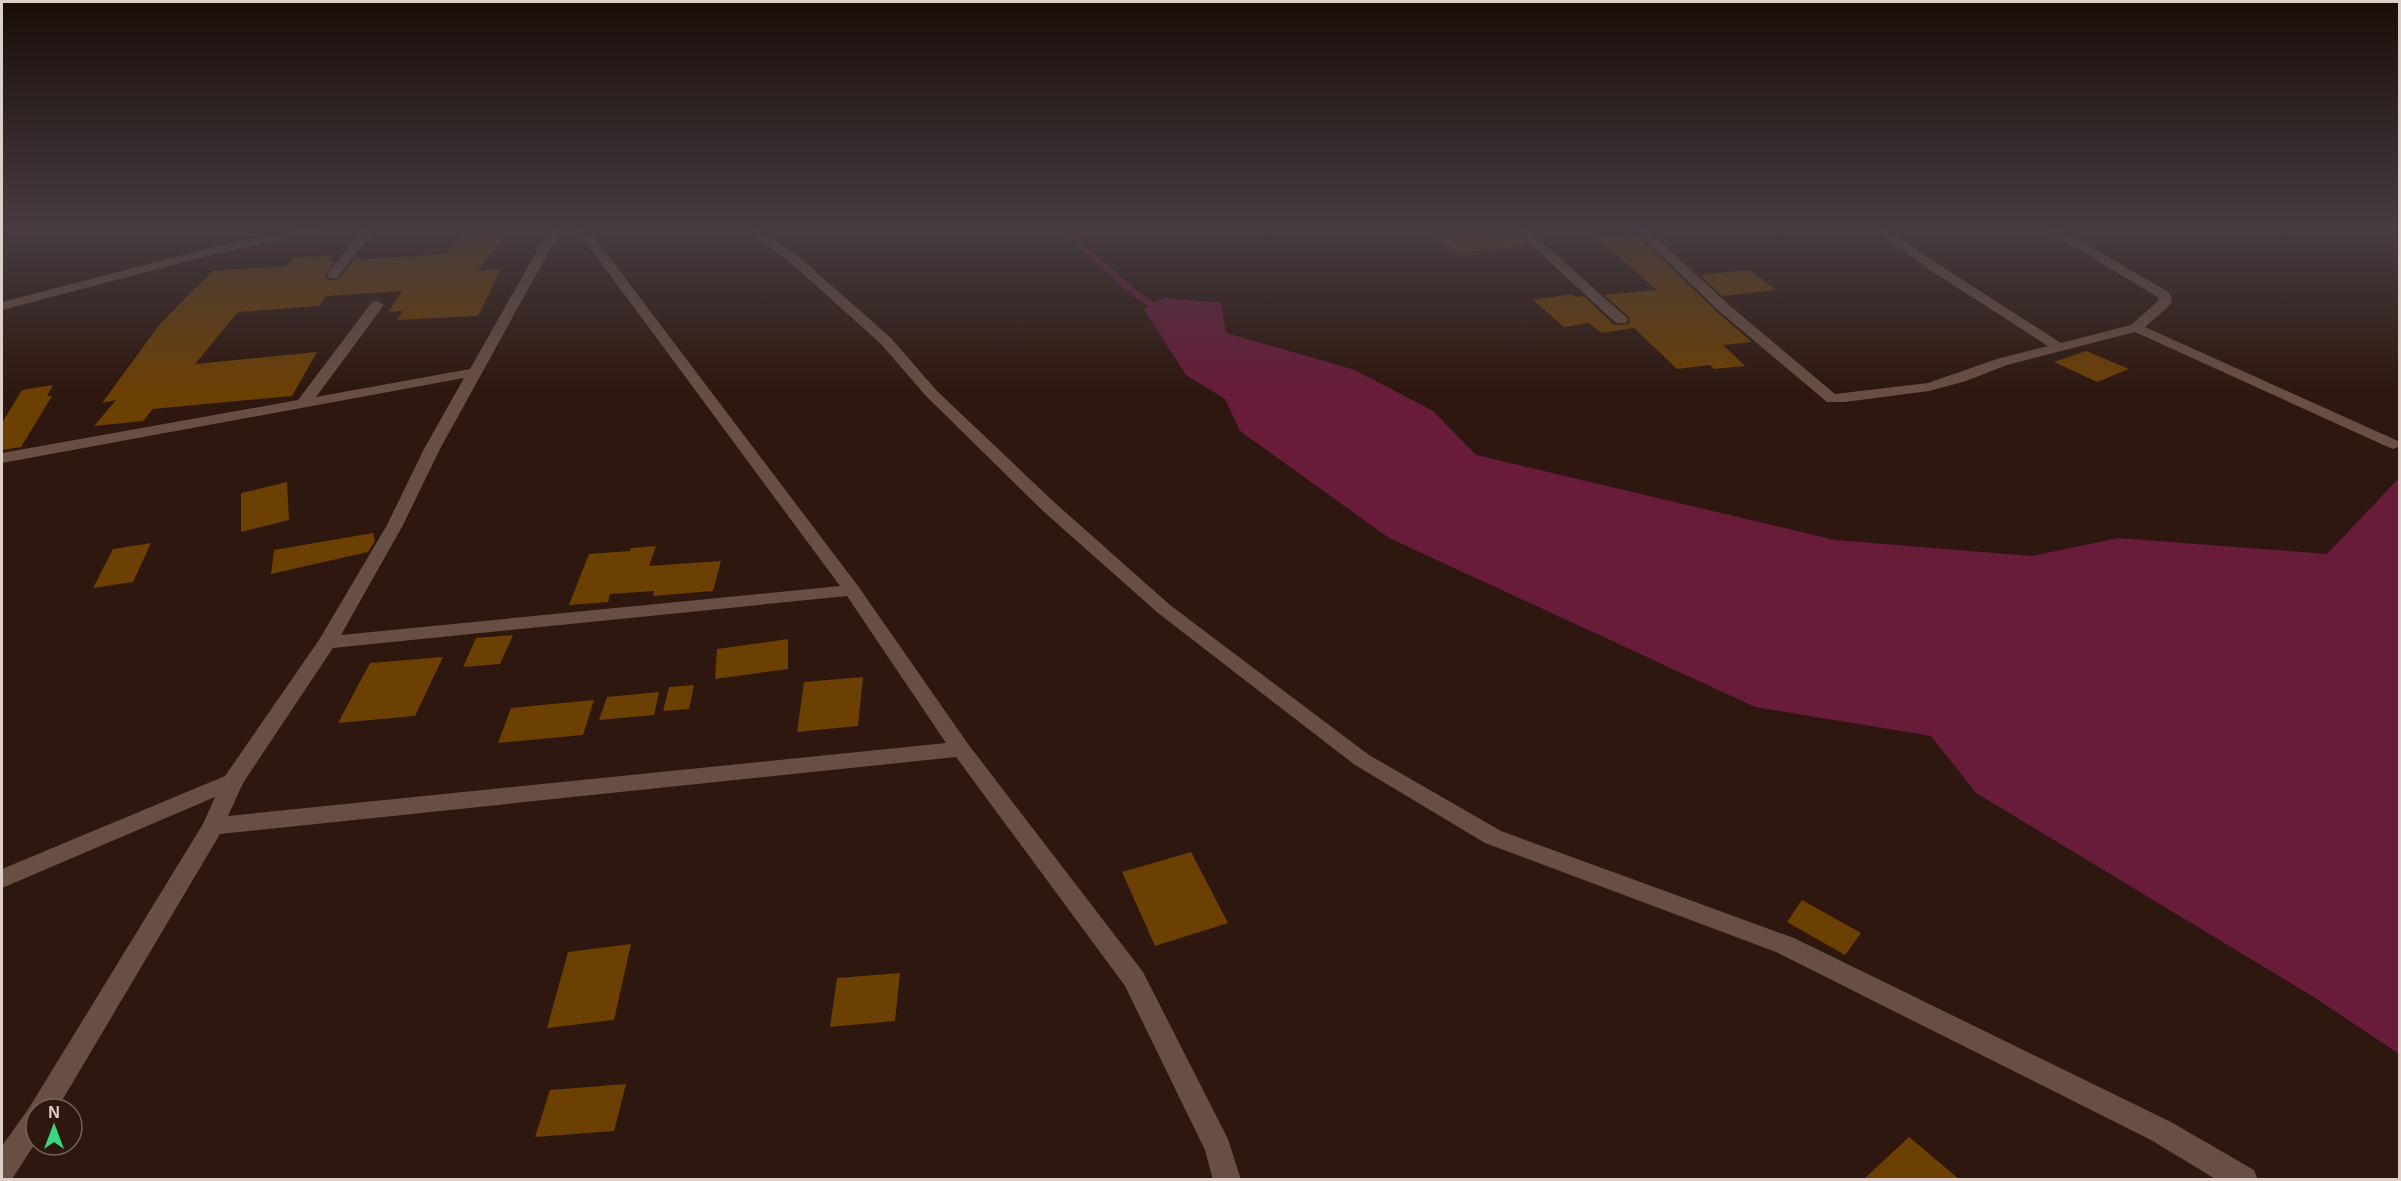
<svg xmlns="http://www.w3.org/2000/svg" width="2401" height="1181" font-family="Arial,sans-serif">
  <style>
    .water { fill: #691b3a }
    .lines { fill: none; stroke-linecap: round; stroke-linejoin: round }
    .stream { stroke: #691b3a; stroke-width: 6 }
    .building { fill: #6c3f02 }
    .street { fill: #694f43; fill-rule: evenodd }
  </style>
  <rect width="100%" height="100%" fill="#2d170e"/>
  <path class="water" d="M 1163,298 L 1221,303 L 1226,333 L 1355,370 L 1433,411 L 1476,455 L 1835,540 L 2032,556 L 2118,538 L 2327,554 L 2399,478 L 2399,1054 L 2312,996 L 1976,793 L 1931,736 L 1755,707 L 1389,538 L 1240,431 L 1225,399 L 1186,375 L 1144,309 Z"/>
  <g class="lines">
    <path class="stream" d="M 1062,229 L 1136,294 L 1161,311"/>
  </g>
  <path class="building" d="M 466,229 L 509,229 L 478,271 L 501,269 L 478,316 L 397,320 L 403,311 L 388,312 L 402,291 L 326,296 L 319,306 L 238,312 L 195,364 L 317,352 L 292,396 L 153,409 L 143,421 L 94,426 L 116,400 L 102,403 L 160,324 L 212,271 L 287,266 L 293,258 L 333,255 L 328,261 L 335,261 L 325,276 L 329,280 L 337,280 L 354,260 L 446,254 Z
    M 1428,229 L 1512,229 L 1528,245 L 1461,253 L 1455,251 Z
    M 1634,232 L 1718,313 L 1752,342 L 1723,345 L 1745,366 L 1714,369 L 1710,365 L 1677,369 L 1634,328 L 1601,333 L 1589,323 L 1564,327 L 1533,300 L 1572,294 L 1576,297 L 1584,296 L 1614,325 L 1628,324 L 1630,321 L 1628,316 L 1604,295 L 1657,290 L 1595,236 Z
    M 1750,270 L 1776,290 L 1722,296 L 1700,275 Z
    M 2086,351 L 2129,369 L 2097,382 L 2054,362 Z
    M 53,385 L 47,396 L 52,396 L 21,447 L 2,450 L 2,423 L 22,390 Z
    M 287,482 L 289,520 L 241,532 L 241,493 Z
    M 373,533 L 375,541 L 368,552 L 271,574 L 274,550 Z
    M 151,543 L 133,582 L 93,588 L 113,549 Z
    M 656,546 L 649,566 L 721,561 L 713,591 L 653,596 L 654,591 L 610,594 L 608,602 L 569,605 L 589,554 L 630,551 L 631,548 Z
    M 513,635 L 500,664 L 463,667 L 476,638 Z
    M 788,639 L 788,669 L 715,679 L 717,649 Z
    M 443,657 L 415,716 L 338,723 L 370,663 Z
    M 863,677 L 858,726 L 797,732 L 804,682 Z
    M 694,685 L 689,709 L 663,711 L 669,687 Z
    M 659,692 L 654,715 L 599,720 L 607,697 Z
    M 594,700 L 583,735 L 498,743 L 511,708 Z
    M 1191,852 L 1228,923 L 1155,946 L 1122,872 Z
    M 1802,900 L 1861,933 L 1845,955 L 1787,922 Z
    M 631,944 L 614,1020 L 547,1028 L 568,952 Z
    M 900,973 L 895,1021 L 830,1027 L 837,978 Z
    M 626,1084 L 614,1131 L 535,1137 L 550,1090 Z
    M 1909,1137 L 1959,1179 L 1864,1179 Z"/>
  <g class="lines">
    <path class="street" d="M 300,229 L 323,229 L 321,231 L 215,254 L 2,310 L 2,302 L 214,247 Z
      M 363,229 L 375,229 L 337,278 L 329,278 L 327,275 L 329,272 Z
      M 552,229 L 565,229 L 554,242 L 440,449 L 403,525 L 341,635 L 840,586 L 576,229 L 588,229 L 858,586 L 968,744 L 1143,972 L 1228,1139 L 1241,1180 L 1213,1180 L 1205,1150 L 1125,986 L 956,757 L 220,834 L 57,1109 L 36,1109 L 36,1142 L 12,1179 L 2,1180 L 2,1146 L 29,1108 L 203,824 L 215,797 L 2,888 L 2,869 L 225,776 L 319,640 L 387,525 L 424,449 L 464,378 L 2,463 L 2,453 L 298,400 L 372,302 L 377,301 L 384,305 L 316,397 L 470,369 L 543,240 ZM 847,596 L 946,743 L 228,816 L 243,783 L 333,648 Z
      M 745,229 L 759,229 L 799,257 L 891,338 L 936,390 L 1055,503 L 1170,605 L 1369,755 L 1501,831 L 1794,938 L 2171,1122 L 2254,1170 L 2258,1180 L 2217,1180 L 2151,1140 L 1776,952 L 1485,843 L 1355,765 L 1158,613 L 1043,511 L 926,396 L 881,344 L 791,263 Z
      M 1514,229 L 1527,229 L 1626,317 L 1628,320 L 1626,323 L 1616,323 Z
      M 1634,229 L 1647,229 L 1729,305 L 1835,394 L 1928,383 L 1997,359 L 2048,346 L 1927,268 L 1875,229 L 1889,229 L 1935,262 L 2061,343 L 2131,325 L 2158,301 L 2159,298 L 2045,229 L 2060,229 L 2170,293 L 2172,302 L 2170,305 L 2145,327 L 2398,441 L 2400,446 L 2393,449 L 2388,447 L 2135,332 L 2007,365 L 1966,381 L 1929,391 L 1845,402 L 1827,402 L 1719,311 Z"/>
  </g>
  <linearGradient id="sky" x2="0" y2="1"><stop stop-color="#190d08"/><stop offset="0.58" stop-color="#463c41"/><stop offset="1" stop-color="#463c41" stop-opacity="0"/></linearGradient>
  <rect width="2401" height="394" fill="url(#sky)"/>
  <rect width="2401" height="1181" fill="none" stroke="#dfcfc9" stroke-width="6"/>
  <g transform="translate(54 1127)"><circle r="28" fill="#2d170e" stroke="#746159" stroke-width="1.5"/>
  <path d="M0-4.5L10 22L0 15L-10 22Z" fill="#37d880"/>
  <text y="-9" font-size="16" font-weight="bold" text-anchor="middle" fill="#dfcfc9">N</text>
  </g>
</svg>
